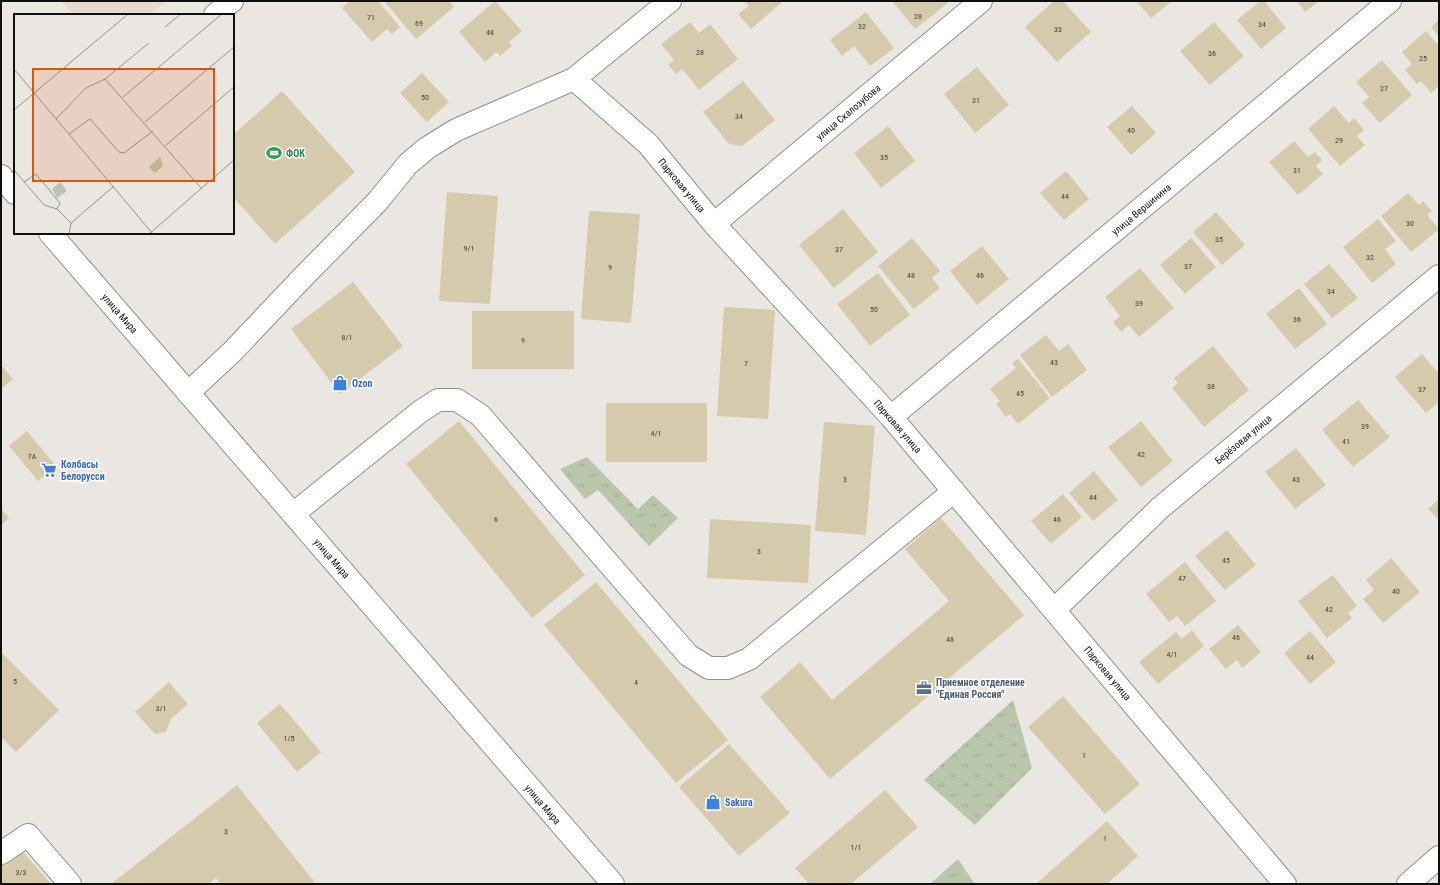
<svg xmlns="http://www.w3.org/2000/svg" width="1440" height="885" font-family="'Roboto Condensed',sans-serif">
  <style>
    .built { fill: #e1dccf }
    .grass { fill: url(#grass-tufts) }
    .building { fill: #d6caad }
    .lines { fill: none; stroke-linecap: round; stroke-linejoin: round }
    .minor-casing { stroke: #918f8a; stroke-width: 24 }
    .minor { stroke: #fff; stroke-width: 22 }
    .labels { text-anchor: middle; stroke-width: 3; stroke-linejoin: round; paint-order: stroke }
    .number-label { font-size: 8px; fill: #413e35 }
    .street-label { font-size: 10px; fill: #0f0f0d; stroke: #fff }
    .leisure-label { font-size: 10px; font-weight: bold; fill: #27864d; stroke: #fff; text-anchor: start }
    .shop-label { font-size: 10px; font-weight: bold; fill: #366cbe; stroke: #fff; text-anchor: start }
    .service-label { font-size: 10px; font-weight: bold; fill: #4e5e75; stroke: #fff; text-anchor: start }
    .inset-road { fill: none; stroke: #92918d; stroke-width: 1 }
    .view { fill: #dd550c; fill-opacity: 0.15; stroke: #dd550c; stroke-width: 2 }
    .inset-edge { fill: none; stroke: #0f0f0d; stroke-width: 2 }
  </style>
  <defs>
    <pattern id="grass-tufts" width="24" height="20" patternUnits="userSpaceOnUse"><rect width="24" height="20" fill="#b9c6ac"/><path d="M3 7l-1-3M5 7V3M7 7l1-3M15 17l-1-3M17 17v-4M19 17l1-3" fill="none" stroke="#9ea993"/></pattern>
  </defs>
  <rect width="100%" height="100%" fill="#eae7e2"/>
  <path class="built" d="M 62,1 L 166,1 L 150,15 L 73,15 Z"/>
  <path class="grass" d="M 587,457 L 638,509 L 653,495 L 678,518 L 649,546 L 598,490 L 585,499 L 560,469 Z
    M 1013,700 L 1032,768 L 975,825 L 924,780 Z
    M 958,859 L 975,884 L 930,884 Z"/>
  <path class="building" d="M 350,1 L 378,1 L 400,27 L 392,34 L 387,29 L 372,42 L 342,8 Z
    M 384,1 L 449,1 L 454,7 L 416,39 Z
    M 495,1 L 522,31 L 509,42 L 512,46 L 500,56 L 496,52 L 485,62 L 459,32 Z
    M 744,1 L 783,1 L 751,29 L 738,14 L 749,6 Z
    M 892,1 L 947,1 L 948,3 L 915,29 Z
    M 1054,1 L 1063,1 L 1091,32 L 1057,62 L 1025,27 Z
    M 1136,1 L 1172,1 L 1151,18 Z
    M 1260,1 L 1264,1 L 1286,28 L 1261,49 L 1237,20 Z
    M 1297,1 L 1319,1 L 1305,12 Z
    M 866,12 L 894,48 L 870,66 L 854,46 L 842,56 L 830,40 Z
    M 1439,20 L 1439,37 L 1431,27 Z
    M 690,22 L 699,33 L 710,24 L 738,59 L 699,90 L 682,69 L 676,74 L 668,65 L 674,60 L 661,44 Z
    M 1214,22 L 1244,56 L 1210,85 L 1180,51 Z
    M 1426,31 L 1439,46 L 1439,86 L 1431,93 L 1421,81 L 1417,84 L 1405,70 L 1412,64 L 1402,52 Z
    M 1382,60 L 1412,95 L 1380,123 L 1362,103 L 1369,97 L 1356,82 Z
    M 977,67 L 1009,105 L 975,133 L 944,94 Z
    M 422,73 L 449,102 L 427,122 L 400,93 Z
    M 743,81 L 775,120 L 742,146 L 729,144 L 703,112 Z
    M 282,91 L 355,172 L 275,244 L 233,197 L 233,135 Z
    M 1132,106 L 1156,133 L 1131,155 L 1107,127 Z
    M 1334,106 L 1349,123 L 1354,118 L 1364,130 L 1357,136 L 1365,145 L 1340,166 L 1308,129 Z
    M 888,126 L 915,161 L 881,188 L 854,153 Z
    M 1294,141 L 1308,157 L 1315,152 L 1322,160 L 1316,166 L 1323,174 L 1298,195 L 1269,162 Z
    M 1066,171 L 1089,199 L 1064,220 L 1040,193 Z
    M 447,192 L 498,196 L 490,304 L 439,301 Z
    M 1408,193 L 1419,205 L 1423,201 L 1432,211 L 1427,215 L 1439,229 L 1411,252 L 1381,216 Z
    M 843,209 L 878,252 L 834,288 L 799,245 Z
    M 589,211 L 640,214 L 631,323 L 581,319 Z
    M 1216,212 L 1245,245 L 1222,265 L 1193,232 Z
    M 1378,219 L 1396,241 L 1385,249 L 1396,264 L 1372,283 L 1343,247 Z
    M 912,238 L 940,271 L 932,278 L 940,288 L 914,309 L 878,266 Z
    M 1191,238 L 1216,267 L 1185,294 L 1160,265 Z
    M 982,246 L 1009,279 L 977,305 L 950,271 Z
    M 1329,264 L 1358,298 L 1332,318 L 1304,284 Z
    M 1140,268 L 1174,308 L 1139,337 L 1129,325 L 1121,332 L 1113,322 L 1120,316 L 1105,297 Z
    M 878,273 L 910,315 L 870,346 L 837,304 Z
    M 353,282 L 403,346 L 340,394 L 291,329 Z
    M 1299,288 L 1327,324 L 1295,349 L 1266,314 Z
    M 724,307 L 775,310 L 768,419 L 717,416 Z
    M 472,311 L 574,311 L 574,369 L 472,369 Z
    M 1046,335 L 1059,351 L 1068,344 L 1087,370 L 1052,397 L 1020,355 Z
    M 1213,346 L 1249,390 L 1204,427 L 1172,388 L 1178,383 L 1174,378 Z
    M 1422,354 L 1439,374 L 1439,402 L 1426,413 L 1395,377 Z
    M 1018,359 L 1050,398 L 1018,424 L 1010,414 L 1006,417 L 996,404 L 1000,401 L 990,389 L 1016,368 L 1012,363 Z
    M 1,365 L 13,379 L 1,389 Z
    M 1358,400 L 1390,437 L 1353,467 L 1322,430 Z
    M 606,403 L 707,403 L 707,462 L 606,462 Z
    M 459,421 L 585,575 L 532,618 L 406,464 Z
    M 1141,421 L 1173,461 L 1141,487 L 1108,447 Z
    M 824,422 L 875,426 L 866,535 L 815,531 Z
    M 27,431 L 56,466 L 38,481 L 9,446 Z
    M 1296,448 L 1326,485 L 1295,509 L 1265,472 Z
    M 1094,471 L 1118,500 L 1093,521 L 1069,493 Z
    M 1063,494 L 1082,517 L 1051,544 L 1031,521 Z
    M 1439,499 L 1439,520 L 1428,509 Z
    M 1,509 L 9,518 L 1,525 Z
    M 941,518 L 1024,615 L 830,779 L 760,697 L 800,662 L 832,700 L 949,601 L 905,549 Z
    M 710,519 L 811,525 L 808,583 L 707,578 Z
    M 1227,530 L 1256,565 L 1225,590 L 1195,556 Z
    M 1391,558 L 1420,592 L 1383,623 L 1363,599 L 1374,590 L 1366,580 Z
    M 1185,562 L 1216,601 L 1185,626 L 1177,616 L 1169,622 L 1146,594 Z
    M 1333,575 L 1357,606 L 1348,613 L 1352,618 L 1327,638 L 1298,601 Z
    M 596,582 L 728,740 L 676,783 L 544,625 Z
    M 1238,625 L 1261,652 L 1242,668 L 1237,660 L 1226,669 L 1209,649 Z
    M 1192,630 L 1204,646 L 1158,684 L 1139,662 L 1176,632 L 1182,639 Z
    M 1310,631 L 1336,662 L 1310,684 L 1284,653 Z
    M 1,652 L 59,710 L 16,752 L 1,737 Z
    M 169,682 L 188,704 L 171,719 L 166,732 L 155,734 L 135,712 Z
    M 1063,696 L 1140,784 L 1105,814 L 1028,727 Z
    M 280,704 L 321,752 L 297,772 L 257,723 Z
    M 729,744 L 790,813 L 739,856 L 679,787 Z
    M 237,785 L 316,884 L 221,884 L 216,878 L 208,884 L 111,884 Z
    M 885,790 L 918,827 L 851,884 L 809,884 L 795,868 Z
    M 1107,821 L 1138,856 L 1107,884 L 1036,884 Z
    M 18,846 L 51,884 L 1,884 L 1,860 Z"/>
  <g class="lines">
    <g class="minor-casing">
      <path id="minor" d="M 670,1 L 574,79 L 648,144 L 714,224 L 891,417 L 1285,884
        M 215,15 L 232,1
        M 1,176 L 15,193
        M 714,224 L 981,1
        M 50,233 L 613,884
        M 188,393 L 232,352 L 304,276 L 377,202 L 408,164 L 427,148 L 456,130 L 574,79
        M 891,417 L 1390,1
        M 293,514 L 421,411 L 438,400 L 457,400 L 480,415 L 688,655 L 709,668 L 728,668 L 749,659 L 954,491
        M 1055,609 L 1160,508 L 1439,276
        M 1,853 L 28,835 L 70,884
        M 1408,884 L 1439,857"/>
    </g>
    <use href="#minor" class="minor"/>
  </g>
  <defs>
    <g id="stadium-bare" transform="scale(1.2)"><path d="M0-5a6.5 5 0 1 0 0 10a6.5 5 0 1 0 0-10ZM-3.5-1.8h7v3.6h-7Z" fill="#2e9e5b" stroke="#fff" stroke-width="2.5" paint-order="stroke"/></g>
    <g id="shop-bare" transform="scale(1.2)"><path d="M-5-2.5h2.3a2.7 3.5 0 0 1 5.4 0H5L5.5 6h-11ZM-1.5-2.5h3a1.5 2.3 0 0 0-3 0Z" fill="#3f7fe0" stroke="#fff" stroke-width="2.5" paint-order="stroke"/></g>
    <g id="supermarket-bare" transform="scale(1.2)"><path d="M-6-5.5h2.5l.6 2H6L4.5 2H-2.5L-4.4-4H-6ZM-1.5 3.2a1.3 1.3 0 1 0 .1 0ZM3 3.2a1.3 1.3 0 1 0 .1 0Z" fill="#3f7fe0" stroke="#fff" stroke-width="2.5" paint-order="stroke"/></g>
    <g id="office-bare" transform="scale(1.2)"><path d="M-6-3h4V-5.5h4V-3h4V5H-6ZM-1-4.5V-3h2v-1.5ZM-6 0V1H6V0Z" fill="#5c6f8a" stroke="#fff" stroke-width="2.5" paint-order="stroke"/></g>
  </defs>
  <g fill-rule="evenodd">
    <use href="#stadium-bare" x="274" y="153"/>
    <use href="#shop-bare" x="340" y="383"/>
    <use href="#supermarket-bare" x="49" y="470"/>
    <use href="#office-bare" x="924" y="688"/>
    <use href="#shop-bare" x="713" y="802"/>
  </g>
  <g class="labels">
    <g class="number-label">
      <text x="918" y="19">28</text>
      <text x="371" y="20">71</text>
      <text x="419" y="26">69</text>
      <text x="1262" y="27">34</text>
      <text x="862" y="29">32</text>
      <text x="1058" y="32">33</text>
      <text x="490" y="35">48</text>
      <text x="700" y="55">28</text>
      <text x="1212" y="56">36</text>
      <text x="1423" y="61">25</text>
      <text x="1384" y="91">27</text>
      <text x="425" y="100">50</text>
      <text x="976" y="103">31</text>
      <text x="739" y="119">34</text>
      <text x="1131" y="133">40</text>
      <text x="1339" y="143">29</text>
      <text x="884" y="160">35</text>
      <text x="1297" y="173">31</text>
      <text x="1065" y="199">44</text>
      <text x="1410" y="226">30</text>
      <text x="1219" y="242">35</text>
      <text x="469" y="251">9/1</text>
      <text x="839" y="252">37</text>
      <text x="1370" y="260">32</text>
      <text x="1188" y="269">37</text>
      <text x="610" y="270">9</text>
      <text x="911" y="278">48</text>
      <text x="980" y="278">46</text>
      <text x="1331" y="294">34</text>
      <text x="1139" y="306">39</text>
      <text x="874" y="312">50</text>
      <text x="1297" y="322">36</text>
      <text x="347" y="340">8/1</text>
      <text x="523" y="343">9</text>
      <text x="1054" y="365">43</text>
      <text x="746" y="366">7</text>
      <text x="1211" y="389">38</text>
      <text x="1422" y="392">37</text>
      <text x="1020" y="396">45</text>
      <text x="1365" y="429">39</text>
      <text x="656" y="436">4/1</text>
      <text x="1346" y="444">41</text>
      <text x="1141" y="457">42</text>
      <text x="32" y="459">7А</text>
      <text x="845" y="482">3</text>
      <text x="1296" y="482">43</text>
      <text x="1093" y="500">44</text>
      <text x="496" y="522">6</text>
      <text x="1057" y="522">46</text>
      <text x="759" y="554">3</text>
      <text x="1226" y="563">45</text>
      <text x="1182" y="581">47</text>
      <text x="1396" y="594">40</text>
      <text x="1329" y="612">42</text>
      <text x="1236" y="640">46</text>
      <text x="950" y="642">48</text>
      <text x="1172" y="657">4/1</text>
      <text x="1310" y="660">44</text>
      <text x="15" y="684">5</text>
      <text x="636" y="685">4</text>
      <text x="161" y="711">3/1</text>
      <text x="289" y="741">1/5</text>
      <text x="1084" y="758">1</text>
      <text x="226" y="834">3</text>
      <text x="1105" y="841">1</text>
      <text x="856" y="850">1/1</text>
      <text x="21" y="875">3/3</text>
    </g>
    <g class="street-label">
      <text transform="translate(848 112) rotate(-40)" y="4">улица Скалозубова</text>
      <text transform="translate(682 185) rotate(50)" y="4">Парковая улица</text>
      <text transform="translate(1141 209) rotate(-40)" y="4">улица Вершинина</text>
      <text transform="translate(120 313) rotate(49)" y="4">улица Мира</text>
      <text transform="translate(898 426) rotate(49)" y="4">Парковая улица</text>
      <text transform="translate(1243 439) rotate(-40)" y="4">Берёзовая улица</text>
      <text transform="translate(332 558) rotate(49)" y="4">улица Мира</text>
      <text transform="translate(1108 673) rotate(50)" y="4">Парковая улица</text>
      <text transform="translate(543 804) rotate(49)" y="4">улица Мира</text>
    </g>
    <g class="leisure-label">
      <text x="286" y="157">ФОК</text>
    </g>
    <g class="shop-label">
      <text x="352" y="387">Ozon</text>
      <text x="61" y="468">Колбасы<tspan x="61" dy="12">Белорусси</tspan></text>
      <text x="725" y="806">Sakura</text>
    </g>
    <g class="service-label">
      <text x="936" y="686">Приемное отделение<tspan x="936" dy="12">"Единая Россия"</tspan></text>
    </g>
  </g>
  <g transform="translate(14 14)">
    <rect width="220" height="220" fill="#eae7e2"/>
    <path d="M 146,143 L 149,152 L 141,159 L 135,153 ZM 46,168 L 53,177 L 43,184 L 38,175 Z" fill="#b9c6ac"/>
    <path class="inset-road" d="M 151,13 L 167,0M 135,29 L 91,65 L 187,174M 0,55 L 139,220M 109,83 L 208,0M 0,96 L 114,0M 42,105 L 72,74 L 91,65M 131,108 L 220,33M 55,120 L 76,105 L 105,138 L 110,139 L 139,117M 151,132 L 220,73M 0,156 L 30,191 L 43,195 L 57,209 L 55,220M 10,168 L 22,160 L 46,189 L 43,195M 57,209 L 100,172M 135,220 L 220,146"/>
    <path class="view" d="M 19,55 L 200,55 L 200,167 L 19,167 Z"/>
    <rect width="220" height="220" class="inset-edge"/>
  </g>
  <rect width="1440" height="885" fill="none" stroke="#0f0f0d" stroke-width="4"/>
</svg>
